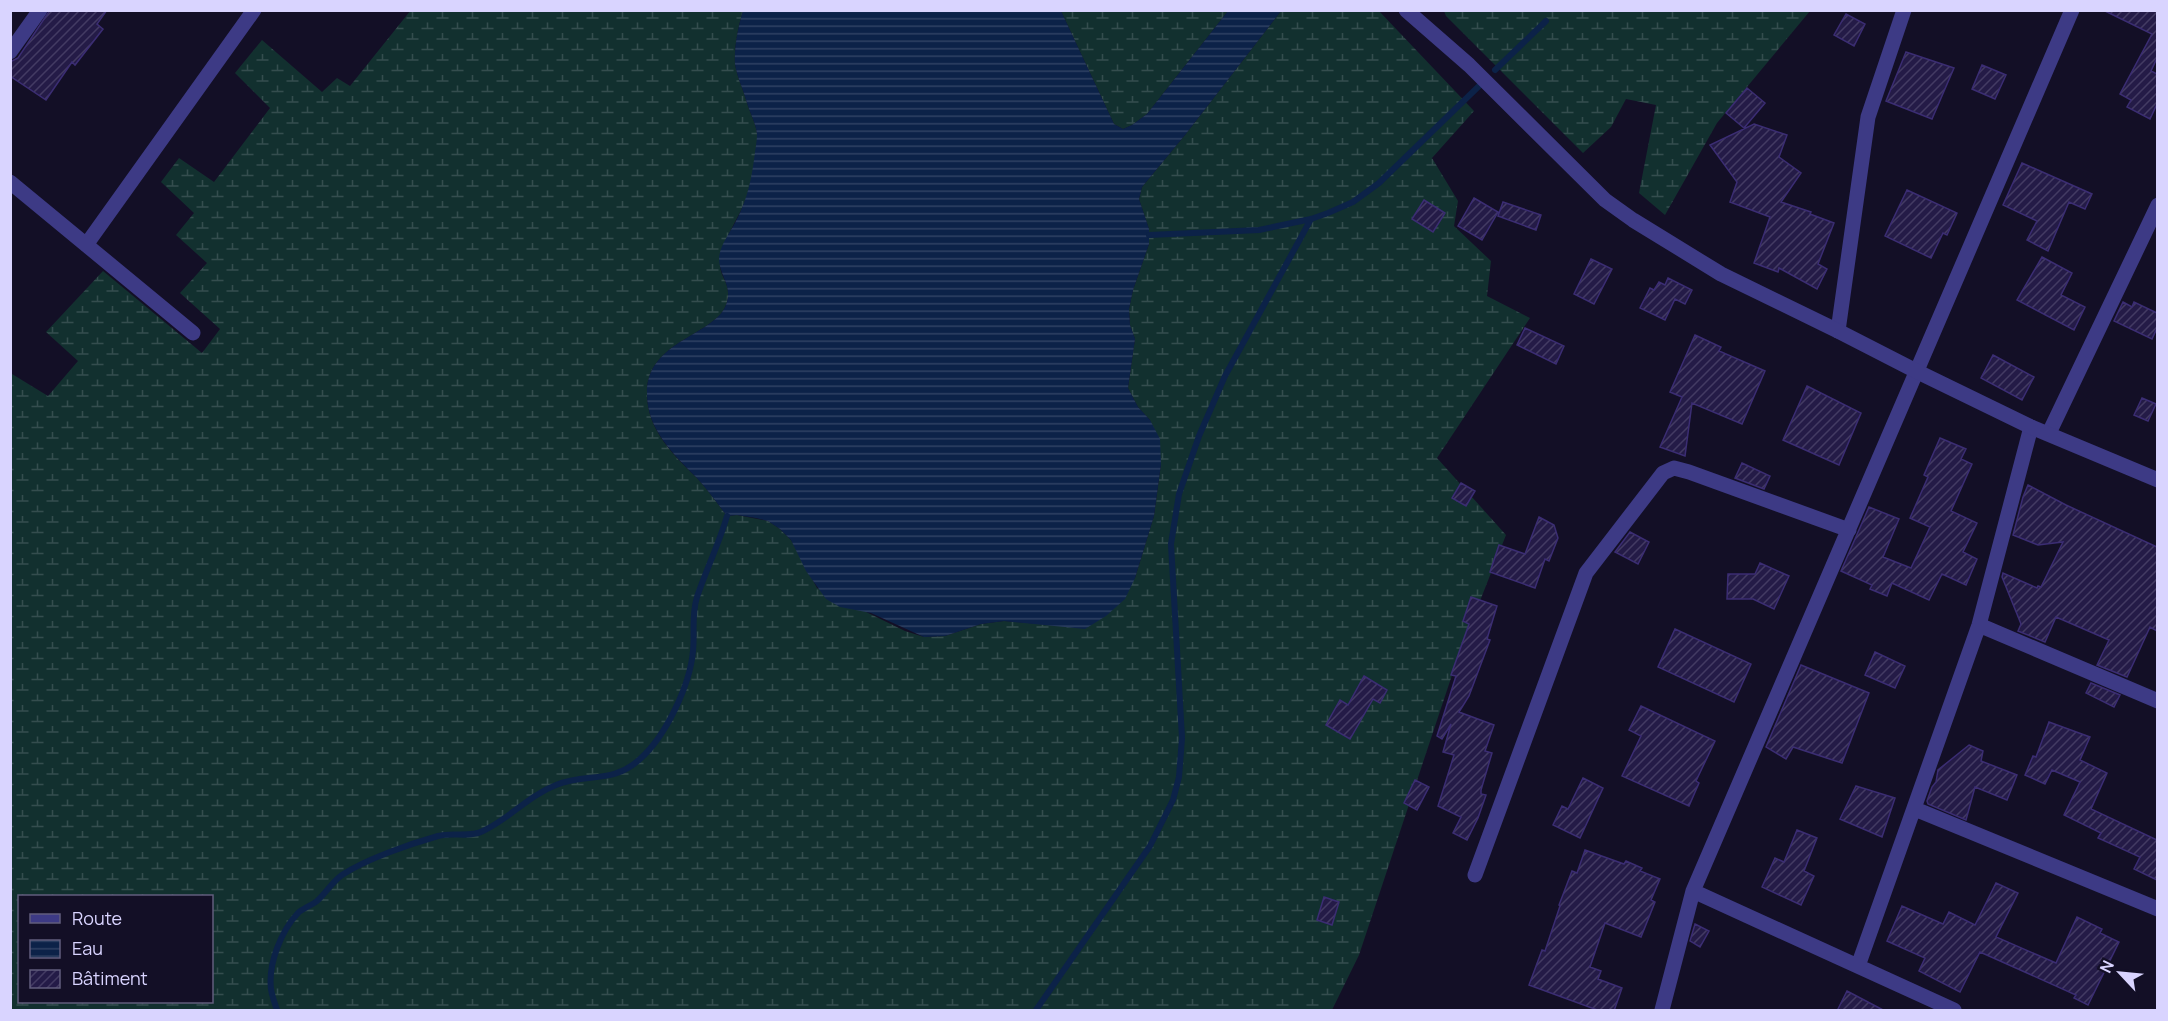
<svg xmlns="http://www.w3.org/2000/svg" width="2168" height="1021" font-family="Manrope,sans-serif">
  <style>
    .wetland { fill: url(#wetland-marsh); fill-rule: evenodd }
    .water { fill: url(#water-rules) }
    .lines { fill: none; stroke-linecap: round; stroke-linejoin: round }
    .stream { stroke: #0c2248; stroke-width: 6 }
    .building { fill: url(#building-hatch); stroke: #3b2d73; stroke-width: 1.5 }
    .minor { stroke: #3d3a85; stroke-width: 15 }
    .tertiary { stroke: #3d3a85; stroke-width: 15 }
  </style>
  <defs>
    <pattern id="wetland-marsh" width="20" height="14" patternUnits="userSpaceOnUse" patternTransform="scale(1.5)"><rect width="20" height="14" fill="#12302f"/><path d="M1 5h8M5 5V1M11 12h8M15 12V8" fill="none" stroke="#344d4e"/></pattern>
    <pattern id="water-rules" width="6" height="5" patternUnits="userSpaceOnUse" patternTransform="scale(1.5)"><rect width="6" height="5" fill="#0c2248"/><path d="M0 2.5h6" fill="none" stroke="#2f4163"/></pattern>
    <pattern id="building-hatch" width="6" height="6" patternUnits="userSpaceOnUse" patternTransform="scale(1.5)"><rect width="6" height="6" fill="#241b47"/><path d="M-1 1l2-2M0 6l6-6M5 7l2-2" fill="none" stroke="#433b63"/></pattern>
  </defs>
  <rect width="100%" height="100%" fill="#130f26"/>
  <path class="wetland" d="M 411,10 L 743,11 C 738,27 734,47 735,64 C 737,77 744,91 747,103 C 750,113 756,124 757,134 C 758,147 752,184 747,196 C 739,219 722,239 720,263 C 719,277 732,284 727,302 C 718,336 646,339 647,394 C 647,429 672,454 696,477 C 707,489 717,503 727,516 L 737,515 L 768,521 L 780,529 L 791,540 L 817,588 L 905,631 L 924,637 L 945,636 L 981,624 L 1004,621 L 1085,628 L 1135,578 L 1154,516 L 1161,464 L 1150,420 L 1138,407 L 1128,388 L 1135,339 L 1130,325 L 1129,309 L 1133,290 L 1149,244 L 1149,229 L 1139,199 L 1142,187 L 1185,135 L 1281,11 L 1379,11 L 1474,111 L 1432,158 L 1458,201 L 1454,226 L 1491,261 L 1487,296 L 1530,318 L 1437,458 L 1506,535 L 1459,654 L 1359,955 L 1332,1010 L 11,1010 L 10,376 L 12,374 L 48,396 L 78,361 L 46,332 L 103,271 L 202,353 L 220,329 L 180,293 L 207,263 L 176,235 L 194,213 L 161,182 L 179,158 L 214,182 L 270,108 L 235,73 L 262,40 L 322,92 L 337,78 L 350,86 ZM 20,896 L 212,896 L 212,1002 L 20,1002 Z
    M 1061,11 L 1228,11 L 1147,114 L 1132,125 L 1123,129 L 1114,124 Z
    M 1444,11 L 1810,11 L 1717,123 L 1665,215 L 1639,193 L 1656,105 L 1626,99 L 1611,127 L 1583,153 L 1446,16 Z"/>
  <path class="water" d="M 743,11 L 1061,11 L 1114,124 L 1123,129 L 1132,125 L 1147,114 L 1228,11 L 1281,11 L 1185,135 L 1142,187 L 1139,199 L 1149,229 L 1149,244 L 1133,290 L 1129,309 L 1130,325 L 1135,339 L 1128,388 L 1138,407 L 1150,420 L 1160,439 L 1161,464 L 1154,516 L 1135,578 L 1125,599 L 1106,616 L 1085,629 L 1004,621 L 981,624 L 945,636 L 924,637 L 871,613 L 840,607 L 826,599 L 806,571 L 791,540 L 780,529 L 768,521 L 756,518 L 737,515 L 727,516 C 717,503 707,489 696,477 C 673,454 647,429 647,394 C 646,339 718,336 727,302 C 732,285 719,275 719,258 C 720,245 730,233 736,221 C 748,198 752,177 755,152 C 756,146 757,139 757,134 C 756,124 750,113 747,103 C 744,91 737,77 735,64 C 734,47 738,27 743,11 Z"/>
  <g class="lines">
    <path class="stream" d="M 1495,70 L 1546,21
      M 1149,235 L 1259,230 L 1311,219 L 1328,213 L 1353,202 L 1379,183 L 1479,86
      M 277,1010 C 275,1004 272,996 271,989 C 268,964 281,931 298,913 C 303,908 311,906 317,901 C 326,893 332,882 342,875 C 366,859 410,844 438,836 C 453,832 470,838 483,831 C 509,819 528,796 556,785 C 587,772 612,785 640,759 C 666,736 690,685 693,651 C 695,631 691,617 697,597 C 706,570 719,544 727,516
      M 1036,1010 L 1150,846 L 1173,800 L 1179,777 L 1182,738 L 1171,544 L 1179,494 L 1199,436 L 1225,376 L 1311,219"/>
  </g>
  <path class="building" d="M 50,10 L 107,10 L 97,24 L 103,29 L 75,65 L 72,62 L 46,100 L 10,76 L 10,62 L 18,58 Z
    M 2103,10 L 2157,10 L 2157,58 L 2151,71 L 2157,74 L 2157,104 L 2150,119 L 2127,107 L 2131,100 L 2120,94 L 2152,34 Z
    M 1846,14 L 1865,24 L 1854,46 L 1834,35 Z
    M 1906,52 L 1954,68 L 1932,119 L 1886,101 Z
    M 1982,65 L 2006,75 L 1995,99 L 1972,89 Z
    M 1747,88 L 1765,103 L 1744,128 L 1726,113 Z
    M 1754,124 L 1787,135 L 1779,157 L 1801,173 L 1781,202 L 1811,212 L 1810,214 L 1834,223 L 1818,264 L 1827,269 L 1817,289 L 1779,268 L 1778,272 L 1754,263 L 1770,217 L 1730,202 L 1737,182 L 1710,145 Z
    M 2022,163 L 2092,194 L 2085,209 L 2069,202 L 2048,251 L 2027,240 L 2037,221 L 2003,205 Z
    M 1907,190 L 1957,213 L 1947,235 L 1943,233 L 1931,258 L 1885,236 Z
    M 1474,198 L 1498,212 L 1482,240 L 1458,226 Z
    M 1424,200 L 1445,213 L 1433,232 L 1412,219 Z
    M 1503,202 L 1541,215 L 1536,230 L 1498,216 Z
    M 2042,257 L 2072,273 L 2061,295 L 2085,307 L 2074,330 L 2017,300 Z
    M 1591,259 L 1612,269 L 1594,304 L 1574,294 Z
    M 1668,278 L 1692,290 L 1685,304 L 1675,299 L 1665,320 L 1640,308 L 1650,288 L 1654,290 L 1659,282 L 1665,285 Z
    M 2123,302 L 2132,307 L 2134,302 L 2157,313 L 2157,328 L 2152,339 L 2114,321 Z
    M 1525,328 L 1564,346 L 1556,364 L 1517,345 Z
    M 1695,335 L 1721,347 L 1719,351 L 1765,371 L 1742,424 L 1692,403 L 1685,456 L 1660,447 L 1682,397 L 1670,392 Z
    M 1993,355 L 2034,377 L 2022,400 L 1981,378 Z
    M 1807,386 L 1861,413 L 1839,465 L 1783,440 Z
    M 2142,398 L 2156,404 L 2148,421 L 2134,415 Z
    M 1940,438 L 1966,449 L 1961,459 L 1972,464 L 1951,511 L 1977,523 L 1963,552 L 1977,559 L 1966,585 L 1942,574 L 1929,600 L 1892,583 L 1887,596 L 1870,589 L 1872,585 L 1841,571 L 1869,507 L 1899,519 L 1883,557 L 1911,568 L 1930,527 L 1910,518 L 1928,477 L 1924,475 Z
    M 1742,463 L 1770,476 L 1764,489 L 1735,478 Z
    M 1461,483 L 1475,491 L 1466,506 L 1452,498 Z
    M 2028,485 L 2066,505 L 2157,547 L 2157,631 L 2150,627 L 2127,677 L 2097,665 L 2109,640 L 2056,617 L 2045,642 L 2018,631 L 2021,624 L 2002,577 L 2003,573 L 2037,588 L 2038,586 L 2041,587 L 2063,542 L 2038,545 L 2013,535 L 2023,497 Z
    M 1539,517 L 1554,525 L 1558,538 L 1549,561 L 1545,559 L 1535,588 L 1490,572 L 1499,545 L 1525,554 Z
    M 1630,532 L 1649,542 L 1638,564 L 1615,552 Z
    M 1760,563 L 1789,576 L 1774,609 L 1753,599 L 1727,599 L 1728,574 L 1755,574 Z
    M 1471,597 L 1497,606 L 1487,639 L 1490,640 L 1469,696 L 1459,712 L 1494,725 L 1485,751 L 1492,753 L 1481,790 L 1481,794 L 1486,795 L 1478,818 L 1467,840 L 1453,833 L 1461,817 L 1438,806 L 1454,755 L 1443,752 L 1451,724 L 1442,739 L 1437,736 L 1456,676 L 1451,675 L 1469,624 L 1463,621 Z
    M 1675,629 L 1751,664 L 1734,702 L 1658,667 Z
    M 1875,652 L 1905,666 L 1895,688 L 1865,675 Z
    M 1801,665 L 1869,693 L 1842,763 L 1793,747 L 1786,759 L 1766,747 Z
    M 1364,676 L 1387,690 L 1380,703 L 1373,699 L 1350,739 L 1326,725 L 1340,700 L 1348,705 Z
    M 2091,683 L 2120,695 L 2114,707 L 2086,693 Z
    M 1641,706 L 1715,741 L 1696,781 L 1699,783 L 1689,806 L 1622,776 L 1641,736 L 1629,730 Z
    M 2049,722 L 2090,737 L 2080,760 L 2107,773 L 2091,809 L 2157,840 L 2157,880 L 2134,869 L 2140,857 L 2098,838 L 2101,833 L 2064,815 L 2080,782 L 2052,770 L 2045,784 L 2025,775 L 2033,756 L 2036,757 Z
    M 1969,745 L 1983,751 L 1981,761 L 2017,775 L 2007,800 L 1975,787 L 1966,820 L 1928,804 L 1927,801 L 1932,787 L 1936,782 L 1938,770 Z
    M 1583,778 L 1603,788 L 1580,838 L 1553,825 L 1562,806 L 1568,809 Z
    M 1415,780 L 1429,787 L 1417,810 L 1404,803 Z
    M 1856,786 L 1895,798 L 1882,837 L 1840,819 Z
    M 1797,830 L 1817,838 L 1804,871 L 1814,876 L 1801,905 L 1762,887 L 1775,858 L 1784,862 Z
    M 1585,850 L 1624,864 L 1626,861 L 1642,868 L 1640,871 L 1660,879 L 1651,900 L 1655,902 L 1641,937 L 1605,923 L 1590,967 L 1601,971 L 1598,979 L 1622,988 L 1614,1011 L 1600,1011 L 1529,985 L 1542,950 L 1545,951 L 1560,906 L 1559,905 L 1572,871 L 1577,873 Z
    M 1996,883 L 2018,893 L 1996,937 L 2056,963 L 2077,917 L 2102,929 L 2100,933 L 2119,942 L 2088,1005 L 2074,998 L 2076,995 L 1980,952 L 1960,992 L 1919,971 L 1925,958 L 1887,941 L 1902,906 L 1943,924 L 1949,912 L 1975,925 Z
    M 1324,897 L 1339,902 L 1332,925 L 1317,920 Z
    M 1695,924 L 1709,931 L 1700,947 L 1690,941 Z
    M 1847,991 L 1885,1011 L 1837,1011 Z"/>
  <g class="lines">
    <path class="minor" d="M 10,52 L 40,10
      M 10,182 L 193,333
      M 86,245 L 254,10
      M 1838,331 L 1868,117 L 1904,10
      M 2049,433 L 2158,205
      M 1979,625 L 2158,701
      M 1915,809 L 2158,909
      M 1475,875 L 1586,573 L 1663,473 L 1674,468 L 1689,472 L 1849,530
      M 1693,891 L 1954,1010
      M 1858,966 L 1979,625 L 2031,427
      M 1662,1010 L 1693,891 L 2072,10"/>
    <path class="tertiary" d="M 1406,10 L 1469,65 L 1605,200 L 1633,220 L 1721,274 L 1838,331 L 1918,372 L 2031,427 L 2158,480"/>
  </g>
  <rect width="2168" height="1021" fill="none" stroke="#d9d4ff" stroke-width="24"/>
  <rect x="18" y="895" width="195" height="108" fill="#130f26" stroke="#625e7d" stroke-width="1.5"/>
  <rect x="30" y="914" width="30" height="9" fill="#3d3a85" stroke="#625e7d" stroke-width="1.5"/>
  <text x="72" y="925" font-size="18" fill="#d9d4ff">Route</text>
  <rect x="30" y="940" width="30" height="18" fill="url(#water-rules)" stroke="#625e7d" stroke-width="1.5"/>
  <text x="72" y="955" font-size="18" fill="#d9d4ff">Eau</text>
  <rect x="30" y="970" width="30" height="18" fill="url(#building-hatch)" stroke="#625e7d" stroke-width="1.5"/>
  <text x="72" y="985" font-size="18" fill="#d9d4ff">Bâtiment</text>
  <g transform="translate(2120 973) rotate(296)" stroke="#130f26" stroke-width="4.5" paint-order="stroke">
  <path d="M0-4.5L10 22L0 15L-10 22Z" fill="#d9d4ff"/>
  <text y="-9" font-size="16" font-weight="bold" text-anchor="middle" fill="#d9d4ff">N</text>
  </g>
</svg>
